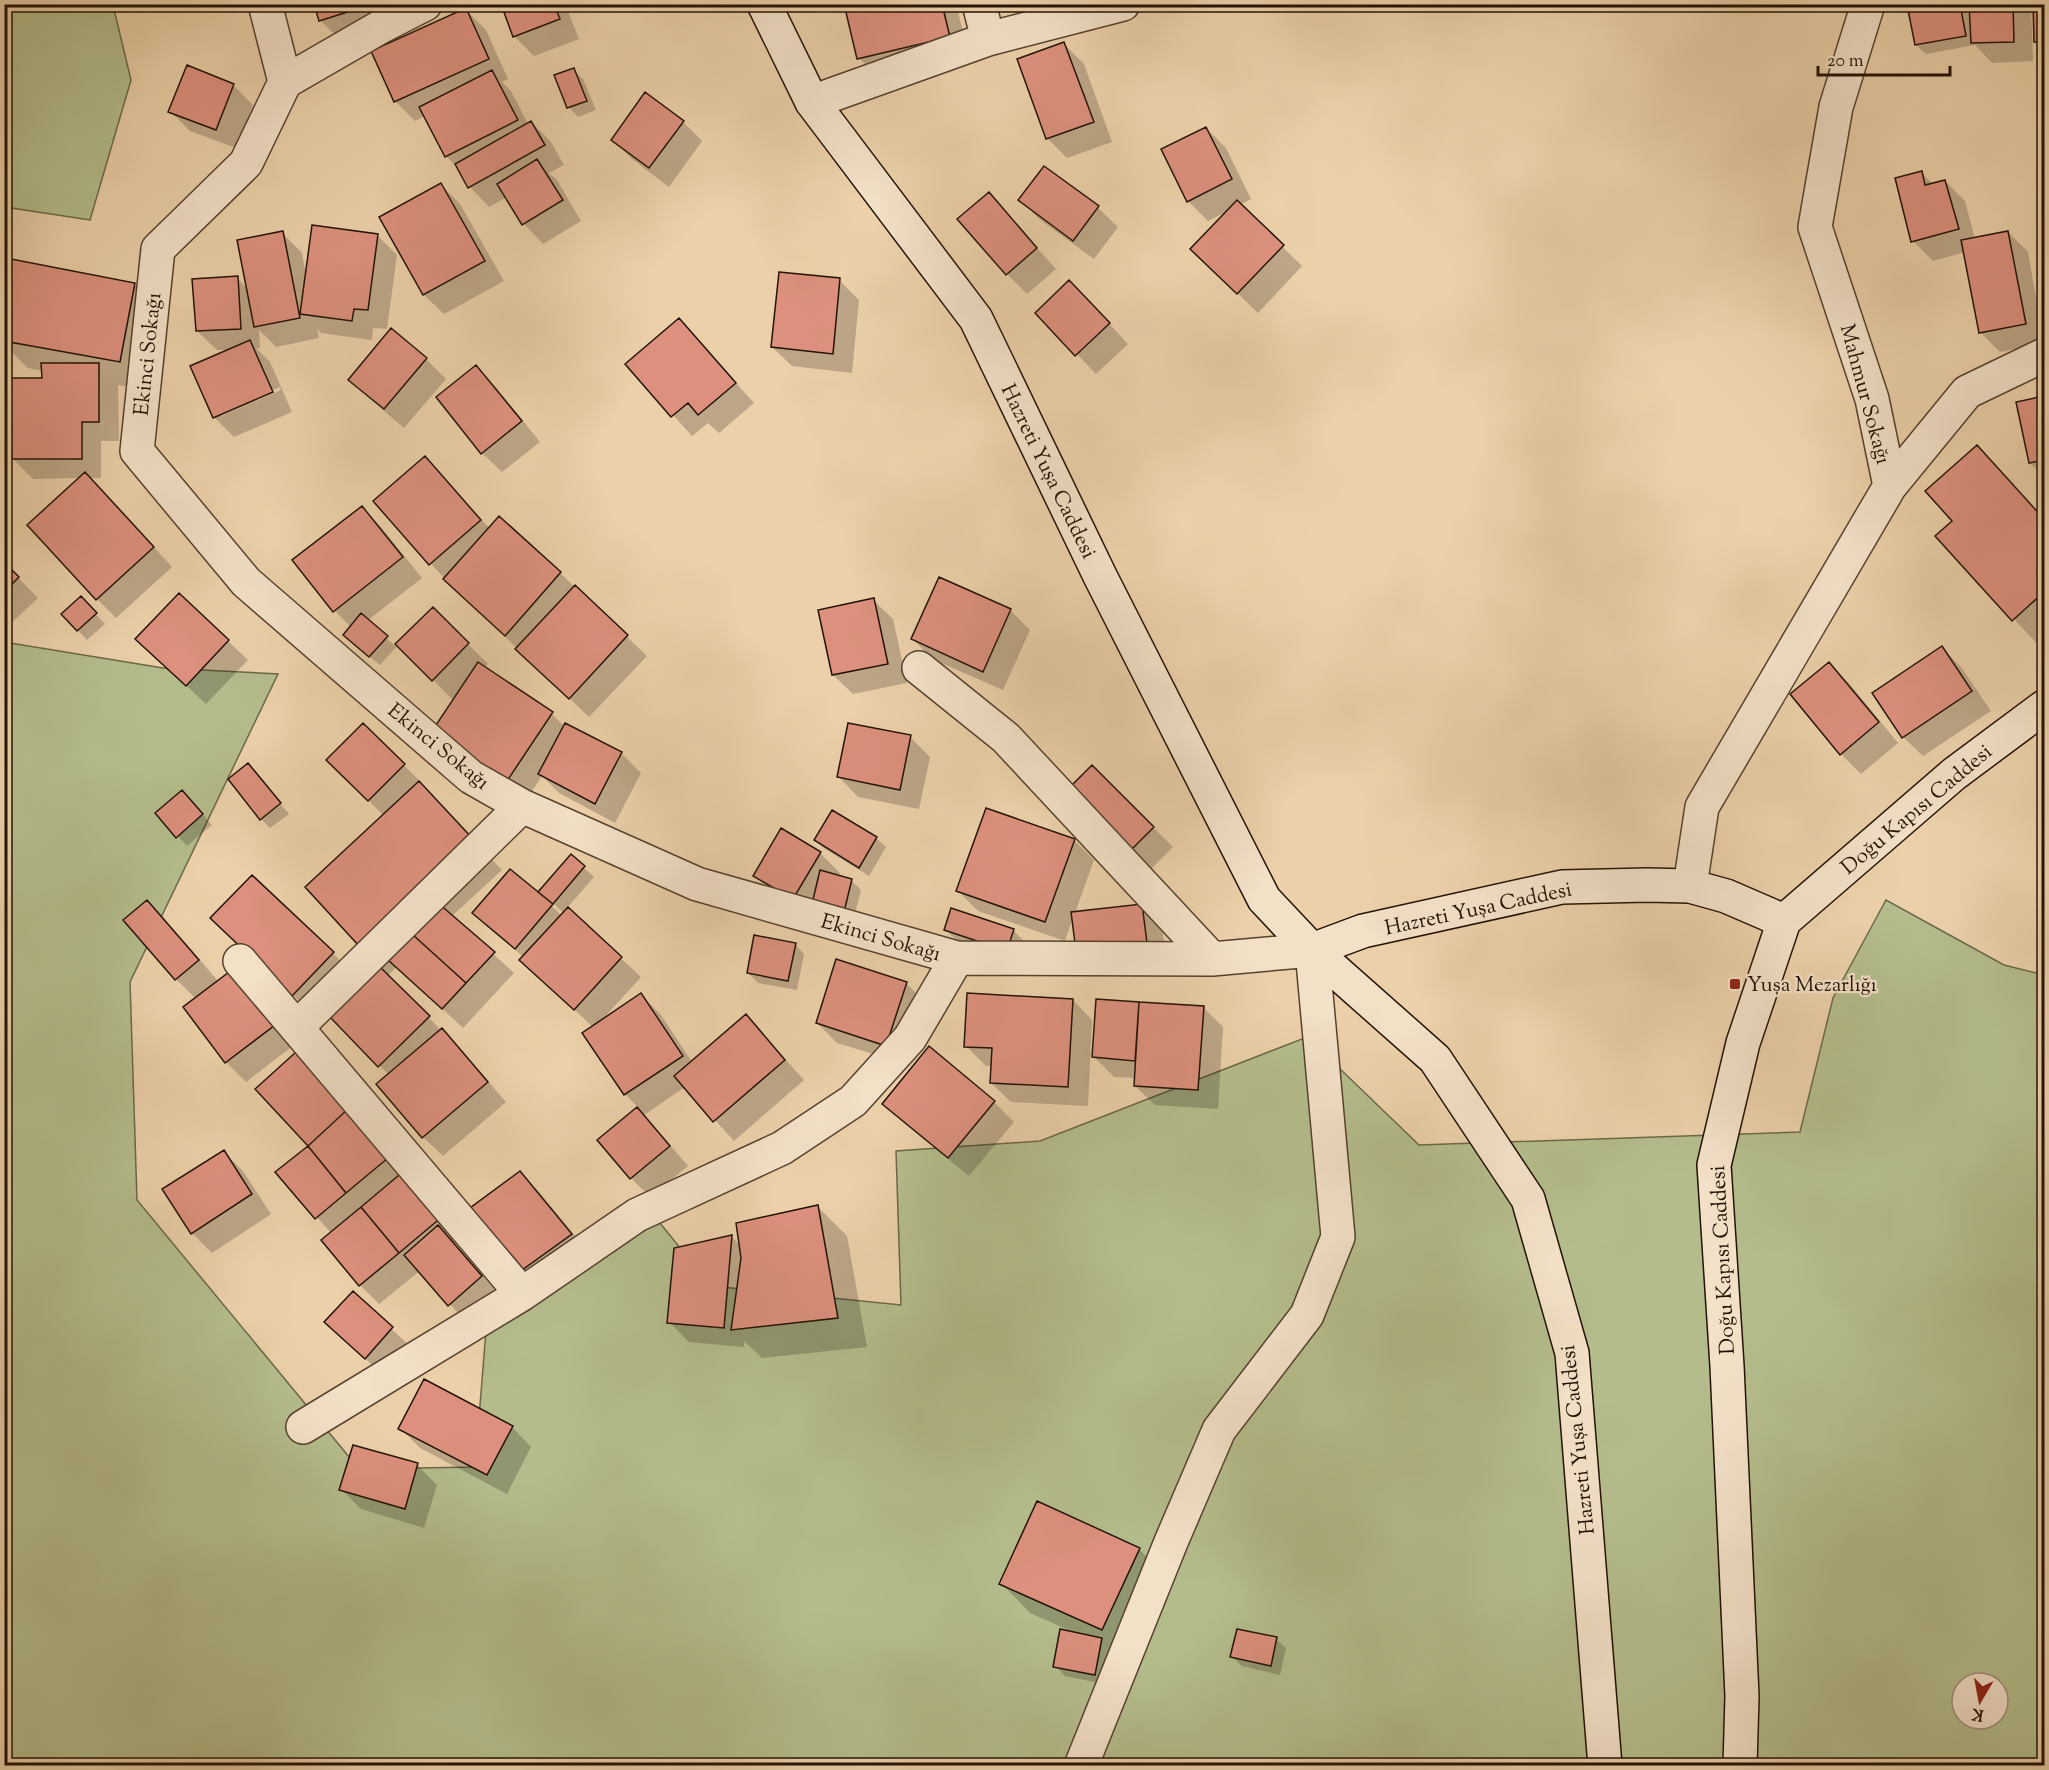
<svg xmlns="http://www.w3.org/2000/svg" width="2049" height="1770" font-family="'Sorts Mill Goudy',serif">
  <style>
    .green { fill: #b4bc8b; stroke: #6c6848; stroke-width: 1.5; fill-rule: evenodd }
    .shadow { fill: #0003; fill-rule: evenodd }
    .building { fill: #dc907d; stroke: #231305; stroke-width: 1.5 }
    .lines { fill: none; stroke-linecap: round; stroke-linejoin: round }
    .street-casing { stroke: #55422e; stroke-width: 36 }
    .secondary-casing { stroke: #231305; stroke-width: 36 }
    .street { stroke: #f2e0c7; stroke-width: 33 }
    .secondary { stroke: #f2e0c7; stroke-width: 33 }
    .poi-dot { fill: #8f2418; stroke: #f2e0c7; stroke-width: 2 }
    .labels { text-anchor: middle; stroke-width: 4.5; stroke-linejoin: round; paint-order: stroke }
    .street-label { font-size: 21px; fill: #231305; stroke: #f2e0c7 }
    .poi-label { font-size: 21px; fill: #231305; stroke: #f2e0c7; text-anchor: start }
  </style>
  <rect width="100%" height="100%" fill="#ebd0a9"/>
  <filter id="stains"><feTurbulence type="fractalNoise" baseFrequency=".00333" numOctaves="4"/><feColorMatrix values="0 0 0 0 .2 0 0 0 0 .09 0 0 0 0 .02 0 0 0 .5 -.17"/></filter>
  <radialGradient id="worn" r=".72"><stop offset=".6" stop-color="#630" stop-opacity="0"/><stop offset="1" stop-color="#630" stop-opacity=".3"/></radialGradient>
  <path class="green" d="M 4,5 L 113,5 L 131,80 L 90,220 L 5,207 Z
    M 4,642 L 163,668 L 278,674 L 130,982 L 137,1200 L 359,1469 L 475,1467 L 486,1331 L 651,1212 L 711,1286 L 901,1305 L 896,1151 L 1040,1141 L 1307,1037 L 1419,1145 L 1800,1132 L 1833,998 L 1886,900 L 2004,965 L 2044,975 L 2044,1765 L 5,1765 ZM 1962,1683 L 1998,1683 L 1998,1719 L 1962,1719 Z"/>
  <path class="shadow" d="M 316,4 L 387,4 L 393,24 L 340,40 L 320,20 Z
    M 502,4 L 565,4 L 579,39 L 534,56 L 514,36 Z
    M 846,4 L 956,4 L 969,56 L 879,78 L 859,58 Z
    M 1921,4 L 1965,4 L 1968,7 L 1969,15 L 1971,15 L 1971,4 L 2031,4 L 2033,61 L 1992,63 L 1975,45 L 1926,54 L 1916,45 Z
    M 2035,4 L 2044,4 L 2044,50 L 2036,41 Z
    M 466,10 L 486,30 L 508,79 L 502,82 L 511,91 L 528,124 L 531,122 L 551,142 L 564,165 L 549,173 L 557,180 L 581,221 L 543,244 L 524,224 L 507,197 L 489,207 L 470,187 L 461,171 L 446,156 L 425,116 L 415,121 L 395,101 Z
    M 1064,44 L 1084,64 L 1112,142 L 1067,158 L 1047,138 Z
    M 573,70 L 583,79 L 596,110 L 578,117 L 569,107 Z
    M 233,85 L 253,105 L 236,148 L 190,131 L 170,111 Z
    M 683,122 L 702,141 L 669,187 L 632,159 L 613,140 Z
    M 1206,128 L 1226,148 L 1251,199 L 1240,205 L 1302,266 L 1258,313 L 1212,269 L 1228,211 L 1208,221 L 1188,201 Z
    M 1044,168 L 1098,208 L 1118,227 L 1094,259 L 1039,219 L 1020,199 Z
    M 1921,173 L 1933,184 L 1945,181 L 1965,201 L 1975,239 L 2008,232 L 2028,252 L 2044,344 L 2000,352 L 1980,332 L 1965,252 L 1933,261 L 1913,241 Z
    M 440,184 L 460,204 L 504,281 L 444,314 L 424,295 L 381,218 Z
    M 988,194 L 1056,269 L 1027,294 L 1007,274 Z
    M 282,233 L 302,253 L 306,274 L 377,235 L 397,255 L 387,329 L 373,328 L 372,340 L 321,333 L 317,329 L 319,338 L 276,347 L 259,330 L 260,348 L 256,348 L 270,362 L 292,412 L 234,437 L 214,417 L 231,350 L 217,350 L 197,331 L 237,278 L 248,289 ZM 280,387 L 281,390 L 221,416 L 221,413 Z
    M 839,280 L 859,300 L 852,373 L 792,366 L 772,347 Z
    M 134,284 L 163,313 L 149,391 L 118,385 L 119,441 L 101,441 L 101,478 L 90,478 L 172,567 L 116,618 L 97,599 L 80,478 L 33,479 L 13,459 L 43,379 L 43,371 L 28,368 L 4,345 L 4,305 Z
    M 1089,302 L 1128,344 L 1096,374 L 1077,354 Z
    M 679,320 L 754,403 L 719,433 L 708,423 L 692,436 L 627,364 Z
    M 391,330 L 426,359 L 446,379 L 404,428 L 370,399 L 350,380 Z
    M 476,367 L 496,387 L 540,442 L 502,472 L 482,453 Z
    M 2044,398 L 2044,477 L 2030,463 L 2018,404 Z
    M 1977,447 L 2044,518 L 2044,647 L 2042,649 L 1937,536 L 1954,521 Z
    M 425,458 L 490,529 L 499,518 L 560,573 L 647,656 L 589,717 L 445,579 L 375,502 Z
    M 362,508 L 381,527 L 422,578 L 367,621 L 395,646 L 433,609 L 488,664 L 484,668 L 552,714 L 564,726 L 621,753 L 641,773 L 615,823 L 559,793 L 542,776 L 527,799 L 453,751 L 454,701 L 398,645 L 380,665 L 354,644 L 351,627 L 335,611 L 294,560 Z
    M 4,563 L 38,598 L 4,630 Z
    M 80,598 L 105,624 L 87,640 L 63,614 Z
    M 873,600 L 893,619 L 907,683 L 853,694 L 833,675 Z
    M 1010,610 L 1030,630 L 1003,690 L 932,659 L 913,639 Z
    M 228,641 L 248,660 L 206,704 L 157,658 Z
    M 1942,648 L 1961,667 L 1991,711 L 1923,756 L 1903,737 Z
    M 1829,664 L 1849,683 L 1898,743 L 1861,774 L 1841,754 L 1792,694 Z
    M 363,725 L 423,784 L 422,786 L 502,870 L 452,916 L 514,973 L 463,1028 L 397,967 L 387,976 L 461,1050 L 506,1102 L 443,1156 L 423,1137 L 389,1075 L 331,1017 L 382,967 L 360,945 L 384,816 L 329,760 Z
    M 910,737 L 930,757 L 919,809 L 858,797 L 839,777 Z
    M 248,765 L 289,814 L 270,828 L 261,819 Z
    M 1092,767 L 1173,847 L 1150,870 L 1070,790 Z
    M 191,801 L 212,825 L 187,846 L 157,813 Z
    M 876,838 L 886,847 L 869,876 L 825,849 L 815,840 Z
    M 1074,840 L 1094,860 L 1075,913 L 1142,906 L 1162,925 L 1166,962 L 1073,917 L 1065,941 L 978,911 L 958,891 Z
    M 820,853 L 840,873 L 838,877 L 851,880 L 861,890 L 853,921 L 774,895 L 755,875 Z
    M 571,856 L 594,877 L 567,908 L 641,977 L 602,1020 L 641,995 L 661,1015 L 692,1062 L 746,1016 L 804,1080 L 734,1141 L 685,1087 L 644,1115 L 688,1166 L 650,1197 L 631,1178 L 599,1140 L 639,1108 L 625,1094 L 584,1033 L 593,1027 L 521,960 L 523,957 L 474,913 L 538,894 ZM 551,901 L 563,913 L 563,917 L 551,905 Z
    M 147,902 L 166,921 L 219,982 L 233,971 L 294,1045 L 246,1082 L 226,1062 L 196,999 L 176,979 L 125,920 Z
    M 946,930 L 1013,930 L 1023,940 L 1017,960 L 955,939 Z
    M 232,938 L 333,953 L 352,973 L 313,1014 Z
    M 795,944 L 804,954 L 797,990 L 758,983 L 748,973 Z
    M 906,983 L 926,1003 L 906,1064 L 837,1043 L 817,1023 Z
    M 1073,1000 L 1092,1020 L 1088,1106 L 1011,1102 L 991,1083 L 992,1066 L 986,1066 L 966,1046 Z
    M 1097,1000 L 1203,1007 L 1223,1027 L 1218,1109 L 1155,1105 L 1135,1086 L 1136,1078 L 1114,1077 L 1094,1057 Z
    M 929,1049 L 994,1102 L 1014,1122 L 969,1176 L 904,1123 L 884,1104 Z
    M 296,1054 L 462,1236 L 454,1243 L 501,1297 L 468,1324 L 420,1271 L 379,1304 L 360,1285 L 331,1233 L 277,1172 L 310,1146 Z
    M 223,1151 L 243,1171 L 271,1214 L 212,1253 L 192,1233 Z
    M 520,1173 L 539,1192 L 590,1254 L 543,1289 L 523,1269 Z
    M 818,1207 L 847,1236 L 867,1347 L 762,1358 L 744,1341 L 744,1347 L 689,1342 L 669,1322 L 731,1236 L 741,1246 Z
    M 353,1293 L 412,1348 L 385,1377 L 326,1322 Z
    M 512,1427 L 531,1447 L 507,1494 L 420,1448 L 400,1428 Z
    M 417,1465 L 437,1485 L 424,1528 L 361,1509 L 341,1489 Z
    M 1139,1549 L 1168,1578 L 1104,1684 L 1065,1676 L 1055,1666 L 1073,1632 L 1030,1613 L 1001,1583 Z
    M 1276,1639 L 1286,1648 L 1280,1675 L 1242,1666 L 1232,1657 Z"/>
  <path class="building" d="M 314,4 L 373,4 L 319,21 Z
    M 501,4 L 554,4 L 560,19 L 513,37 Z
    M 844,4 L 942,4 L 950,37 L 857,59 Z
    M 1912,4 L 1960,4 L 1966,36 L 1915,45 L 1907,5 Z
    M 1969,4 L 2013,4 L 2014,42 L 1971,43 Z
    M 2033,4 L 2044,4 L 2044,42 L 2034,42 Z
    M 466,8 L 489,59 L 394,102 L 371,51 Z
    M 1064,42 L 1094,122 L 1046,139 L 1017,59 Z
    M 187,65 L 234,84 L 216,130 L 168,112 Z
    M 574,68 L 587,101 L 567,108 L 554,75 Z
    M 492,70 L 518,120 L 445,157 L 419,107 Z
    M 645,92 L 684,121 L 649,168 L 611,140 Z
    M 531,121 L 545,145 L 468,188 L 455,164 Z
    M 1206,127 L 1232,179 L 1187,202 L 1161,149 Z
    M 537,159 L 563,200 L 522,225 L 497,184 Z
    M 1044,166 L 1099,206 L 1073,241 L 1018,200 Z
    M 1922,171 L 1925,185 L 1945,180 L 1959,229 L 1911,242 L 1895,178 Z
    M 441,183 L 485,261 L 423,295 L 379,217 Z
    M 989,192 L 1037,248 L 1006,275 L 957,219 Z
    M 1237,200 L 1284,245 L 1237,294 L 1190,249 Z
    M 312,225 L 378,234 L 368,310 L 354,309 L 352,321 L 300,314 Z
    M 283,231 L 300,318 L 254,327 L 237,240 Z
    M 2008,231 L 2026,324 L 1979,333 L 1961,240 Z
    M 11,259 L 135,283 L 120,362 L 4,341 L 4,296 Z
    M 779,272 L 840,278 L 833,354 L 771,347 Z
    M 238,276 L 241,329 L 196,331 L 192,279 Z
    M 1069,280 L 1110,323 L 1075,356 L 1035,313 Z
    M 679,318 L 736,383 L 698,415 L 688,403 L 671,417 L 625,364 Z
    M 391,328 L 427,358 L 384,409 L 348,380 Z
    M 250,340 L 273,392 L 213,418 L 190,366 Z
    M 41,363 L 99,363 L 99,422 L 82,422 L 82,459 L 12,459 L 11,378 L 42,378 Z
    M 476,365 L 522,421 L 481,454 L 436,397 Z
    M 2044,396 L 2044,460 L 2029,463 L 2016,402 Z
    M 1977,445 L 2044,519 L 2044,592 L 2012,621 L 1935,536 L 1952,521 L 1925,491 Z
    M 425,456 L 481,520 L 429,565 L 373,501 Z
    M 85,472 L 154,547 L 96,600 L 27,525 Z
    M 362,506 L 403,557 L 333,612 L 292,560 Z
    M 499,516 L 561,572 L 505,636 L 443,579 Z
    M 4,562 L 19,577 L 4,592 Z
    M 939,577 L 1011,609 L 983,672 L 911,639 Z
    M 575,585 L 628,635 L 569,699 L 515,649 Z
    M 179,593 L 229,640 L 186,686 L 135,639 Z
    M 81,596 L 97,613 L 77,631 L 61,614 Z
    M 874,598 L 888,664 L 832,675 L 818,610 Z
    M 433,607 L 469,643 L 432,681 L 395,644 Z
    M 361,613 L 388,636 L 369,657 L 343,635 Z
    M 1942,646 L 1972,691 L 1902,738 L 1872,693 Z
    M 478,662 L 553,712 L 507,781 L 432,731 Z
    M 1829,662 L 1879,722 L 1840,755 L 1790,694 Z
    M 363,723 L 405,764 L 368,801 L 326,760 Z
    M 565,723 L 622,752 L 595,804 L 538,774 Z
    M 848,723 L 911,735 L 900,790 L 837,777 Z
    M 248,763 L 281,803 L 260,820 L 228,779 Z
    M 1092,765 L 1154,827 L 1130,851 L 1067,790 Z
    M 419,781 L 474,840 L 359,946 L 305,887 Z
    M 182,790 L 203,814 L 176,838 L 155,813 Z
    M 986,808 L 1075,839 L 1045,922 L 956,891 Z
    M 832,810 L 877,837 L 859,868 L 814,840 Z
    M 781,828 L 821,852 L 793,899 L 753,876 Z
    M 571,854 L 585,866 L 553,904 L 538,892 Z
    M 510,869 L 553,904 L 515,949 L 472,913 Z
    M 820,870 L 852,879 L 844,912 L 812,904 Z
    M 252,875 L 334,952 L 292,996 L 210,918 Z
    M 147,900 L 199,960 L 175,980 L 123,920 Z
    M 438,903 L 495,952 L 466,983 L 412,934 Z
    M 1142,904 L 1147,943 L 1076,951 L 1071,912 Z
    M 568,907 L 622,957 L 574,1010 L 519,960 Z
    M 951,908 L 1014,929 L 1007,951 L 944,930 Z
    M 412,934 L 466,983 L 442,1009 L 388,960 Z
    M 754,935 L 796,943 L 788,981 L 747,973 Z
    M 836,959 L 907,982 L 886,1046 L 816,1023 Z
    M 380,967 L 430,1016 L 378,1067 L 329,1016 Z
    M 233,969 L 275,1025 L 225,1063 L 183,1007 Z
    M 641,993 L 683,1056 L 624,1095 L 582,1033 Z
    M 967,993 L 1073,999 L 1068,1087 L 990,1083 L 992,1048 L 964,1047 Z
    M 1096,999 L 1139,1002 L 1135,1061 L 1092,1057 Z
    M 1139,1002 L 1204,1006 L 1198,1090 L 1134,1086 Z
    M 746,1014 L 785,1060 L 713,1122 L 674,1076 Z
    M 442,1028 L 488,1082 L 422,1138 L 376,1084 Z
    M 929,1046 L 995,1101 L 948,1158 L 882,1104 Z
    M 296,1052 L 348,1109 L 308,1146 L 255,1089 Z
    M 637,1107 L 670,1146 L 630,1179 L 597,1140 Z
    M 348,1109 L 388,1158 L 346,1193 L 308,1146 Z
    M 308,1146 L 346,1193 L 315,1219 L 275,1172 Z
    M 224,1150 L 252,1194 L 191,1234 L 162,1189 Z
    M 405,1170 L 443,1216 L 399,1253 L 361,1207 Z
    M 520,1171 L 572,1234 L 522,1270 L 470,1208 Z
    M 818,1205 L 838,1318 L 731,1330 L 741,1258 L 736,1223 Z
    M 361,1207 L 399,1253 L 359,1286 L 321,1240 Z
    M 438,1225 L 482,1276 L 448,1306 L 404,1255 Z
    M 732,1235 L 724,1328 L 667,1323 L 674,1248 Z
    M 353,1291 L 393,1327 L 365,1359 L 324,1322 Z
    M 424,1379 L 513,1426 L 487,1475 L 398,1429 Z
    M 353,1445 L 418,1463 L 405,1509 L 339,1490 Z
    M 1037,1501 L 1140,1548 L 1102,1630 L 999,1584 Z
    M 1060,1629 L 1102,1638 L 1095,1675 L 1053,1667 Z
    M 1237,1629 L 1277,1637 L 1271,1666 L 1230,1657 Z"/>
  <g class="lines">
    <g class="street-casing">
      <path id="street" d="M 265,4 L 285,82 L 246,163 L 158,249 L 137,451 L 246,582 L 471,777 L 522,806 L 697,884 L 957,958 L 1212,959 L 1312,950 L 1338,1237 L 1307,1315 L 1219,1430 L 1171,1542 L 1081,1766
        M 979,4 L 988,39
        M 1868,4 L 1836,107 L 1815,227 L 1872,399 L 1890,486
        M 285,82 L 382,26 L 425,4
        M 812,102 L 988,39 L 1123,4
        M 919,668 L 1006,738 L 1212,959
        M 1690,886 L 1702,807 L 1890,486 L 1967,392 L 2044,355
        M 240,961 L 522,1294
        M 297,1027 L 522,806
        M 303,1427 L 522,1294 L 637,1215 L 782,1148 L 853,1101 L 910,1038 L 957,958"/>
    </g>
    <g class="secondary-casing">
      <path id="secondary" d="M 764,4 L 812,102 L 976,319 L 1100,576 L 1264,899 L 1312,950 L 1435,1059 L 1528,1199 L 1572,1353 L 1605,1766
        M 1312,950 L 1363,931 L 1562,887 L 1647,885 L 1690,886 L 1726,896 L 1784,921
        M 1740,1766 L 1742,1696 L 1727,1366 L 1714,1165 L 1743,1043 L 1784,921 L 1954,774 L 2044,707"/>
    </g>
    <use href="#street" class="street"/>
    <use href="#secondary" class="secondary"/>
  </g>
  <rect class="poi-dot" x="1729" y="978" width="12" height="12" rx="3"/>
  <g class="labels">
    <g class="street-label">
      <text transform="translate(147 354) rotate(-84)" y="7">Ekinci Sokağı</text>
      <text transform="translate(1866 394) rotate(75)" y="7">Mahmur Sokağı</text>
      <text transform="translate(1049 471) rotate(64)" y="7">Hazreti Yuşa Caddesi</text>
      <text transform="translate(439 746) rotate(39)" y="7">Ekinci Sokağı</text>
      <text transform="translate(1916 809) rotate(-40)" y="7">Doğu Kapısı Caddesi</text>
      <text transform="translate(1478 908) rotate(-12)" y="7">Hazreti Yuşa Caddesi</text>
      <text transform="translate(881 937) rotate(16)" y="7">Ekinci Sokağı</text>
      <text transform="translate(1722 1260) rotate(-93)" y="7">Doğu Kapısı Caddesi</text>
      <text transform="translate(1577 1440) rotate(-96)" y="7">Hazreti Yuşa Caddesi</text>
    </g>
    <g class="poi-label">
      <text x="1747" y="991">Yuşa Mezarlığı</text>
    </g>
  </g>
  <rect width="2049" height="1770" fill="none" stroke="#ebd0a9" stroke-width="24"/>
  <rect x="6" y="6" width="2037" height="1758" fill="none" stroke="#231305" stroke-width="3"/>
  <rect x="12" y="12" width="2025" height="1746" fill="none" stroke="#231305" stroke-width="1.5"/>
  <g transform="translate(1980 1701) rotate(190)"><circle r="28" fill="#f2e0c7" stroke="#9f8e79" stroke-width="1.5"/>
  <path d="M0-4.5L10 22L0 15L-10 22Z" fill="#8f2418"/>
  <text y="-9" font-size="16" font-weight="bold" text-anchor="middle" fill="#231305">K</text>
  </g>
  <path d="M1818 66v9h132v-9" fill="none" stroke="#231305" stroke-width="3"/>
  <text x="1827" y="66" font-size="18" fill="#231305" stroke="#f2e0c7" stroke-width="4.5" paint-order="stroke">20 m</text>
  <rect width="100%" height="100%" filter="url(#stains)"/>
  <rect width="100%" height="100%" fill="url(#worn)"/>
</svg>
